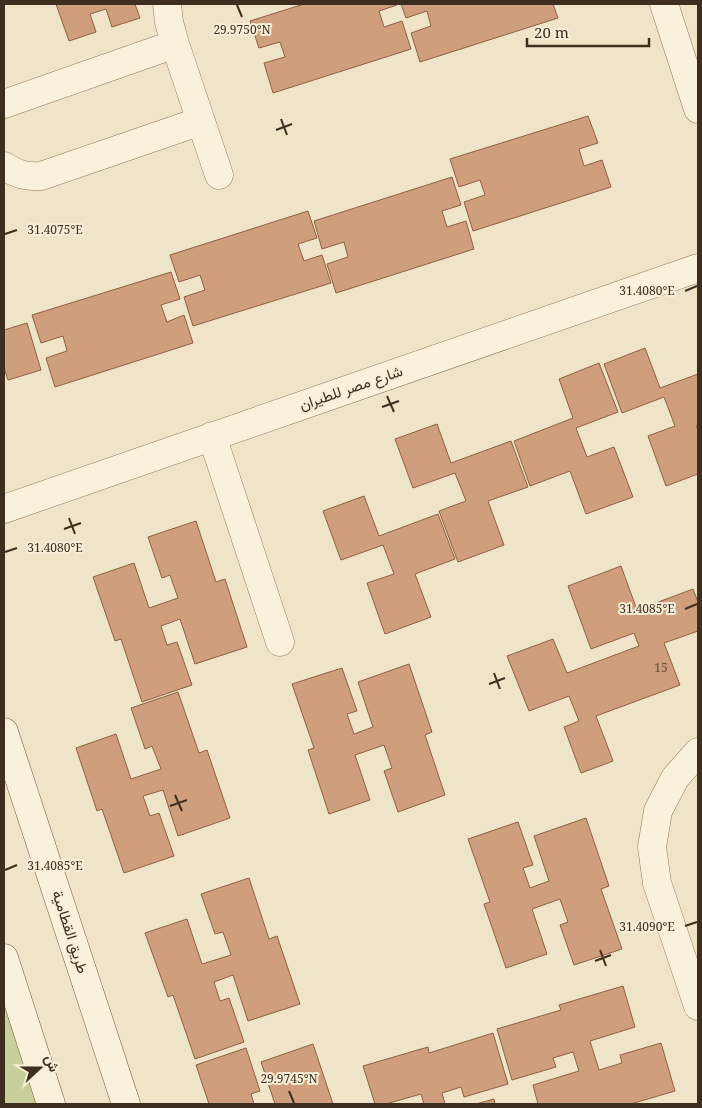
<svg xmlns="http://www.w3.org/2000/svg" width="702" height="1108" font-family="'Noto Serif',Vazirmatn,serif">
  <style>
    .green { fill: #c9cf9b }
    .building { fill: #cf9f7d; stroke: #8d5f41 }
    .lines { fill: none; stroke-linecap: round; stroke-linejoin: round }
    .street-casing { stroke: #8d765c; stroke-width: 29 }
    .secondary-casing { stroke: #6f573f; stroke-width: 29 }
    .street { stroke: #faf1dc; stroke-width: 28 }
    .secondary { stroke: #faf1dc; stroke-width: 28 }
    .ticks { fill: none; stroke: #3d2e20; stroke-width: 2 }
    .labels { text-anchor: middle; stroke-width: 4; stroke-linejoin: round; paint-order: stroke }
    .number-label { font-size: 12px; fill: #624a37 }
    .street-label { font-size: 15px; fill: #3d2e20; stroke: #f7eed8 }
    .ticks-label { font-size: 12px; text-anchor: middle; fill: #3d2e20; stroke: #f7eed8; stroke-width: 4; stroke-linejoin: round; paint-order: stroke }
  </style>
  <rect width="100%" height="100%" fill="#f0e4c8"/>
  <path class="green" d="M 4,1004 L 36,1104 L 4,1104 Z"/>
  <path class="building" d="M 56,4 L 135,4 L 140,18 L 112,27 L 106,9 L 90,14 L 96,32 L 69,41 Z
    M 304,4 L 397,4 L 397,5 L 379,11 L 384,27 L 402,21 L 411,49 L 273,93 L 264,63 L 285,57 L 280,42 L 259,48 L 250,21 Z
    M 401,4 L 553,4 L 558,18 L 420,62 L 411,33 L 431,26 L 427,11 L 406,18 Z
    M 588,116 L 598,143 L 579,149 L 584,166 L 602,160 L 611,187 L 473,231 L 464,202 L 485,195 L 480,180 L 459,187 L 450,159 Z
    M 452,177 L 461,205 L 442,211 L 447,227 L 466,221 L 474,249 L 336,293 L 327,264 L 348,257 L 344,242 L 322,249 L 314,221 Z
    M 308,211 L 317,238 L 298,244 L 304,261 L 322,255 L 331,283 L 193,326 L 184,297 L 205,290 L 200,275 L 179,282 L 170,255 Z
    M 171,272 L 180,299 L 161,305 L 167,322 L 184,315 L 193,343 L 55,387 L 46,358 L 67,351 L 63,336 L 41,343 L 32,315 Z
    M 27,323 L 41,370 L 8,380 L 4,368 L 4,330 Z
    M 645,348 L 660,388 L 698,374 L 698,425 L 696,426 L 698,430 L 698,474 L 666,486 L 648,436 L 675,426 L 664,397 L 622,413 L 604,364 Z
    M 599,363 L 618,412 L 576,428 L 587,457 L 614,447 L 633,497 L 586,514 L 570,471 L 530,486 L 514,441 L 573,418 L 559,379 Z
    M 437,424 L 451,463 L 511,441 L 528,487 L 488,501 L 504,545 L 458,562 L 439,511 L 466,501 L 455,473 L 413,488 L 395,439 Z
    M 364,496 L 379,536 L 438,514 L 455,559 L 415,574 L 431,617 L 385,634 L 367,583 L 394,574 L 383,545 L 341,560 L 323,511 Z
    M 196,521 L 216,582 L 225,579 L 247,647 L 195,664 L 180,619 L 161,626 L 167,645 L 177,642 L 192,685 L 142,702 L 121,639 L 115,641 L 93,577 L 134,563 L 149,608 L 178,598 L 170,575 L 162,578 L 148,537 Z
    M 621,566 L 637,610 L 693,589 L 698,602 L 698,631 L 664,643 L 680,685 L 596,716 L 613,761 L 581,773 L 564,727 L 579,721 L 569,696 L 529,711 L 507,656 L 553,639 L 567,673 L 639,646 L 634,633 L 591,649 L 568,586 Z
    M 409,664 L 432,732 L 425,735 L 445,795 L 398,812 L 384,771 L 392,768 L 384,745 L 355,755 L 370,800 L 329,814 L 308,750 L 314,748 L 292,684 L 342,668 L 357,711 L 347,714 L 354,734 L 373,727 L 358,682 Z
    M 178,692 L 199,753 L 207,750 L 230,818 L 178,836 L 163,790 L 143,796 L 150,816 L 159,813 L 174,856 L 124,873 L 102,809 L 97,811 L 76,748 L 116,734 L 131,779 L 161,769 L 152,746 L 145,749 L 131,708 Z
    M 586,818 L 609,886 L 601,889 L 622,949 L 574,965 L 560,925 L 568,922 L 560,899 L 532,909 L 547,954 L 506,968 L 484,904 L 490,902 L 468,839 L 518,822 L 533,865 L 523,868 L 530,888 L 549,881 L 534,836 Z
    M 249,878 L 269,939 L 277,936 L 300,1004 L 248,1021 L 233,975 L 214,982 L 220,1001 L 229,998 L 244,1042 L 195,1059 L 173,995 L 168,997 L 145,933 L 187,919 L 202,964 L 231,955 L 223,932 L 215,934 L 201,894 Z
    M 623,986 L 635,1027 L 590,1041 L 599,1070 L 622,1063 L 620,1055 L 661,1043 L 675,1091 L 631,1104 L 538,1104 L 533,1085 L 579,1071 L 573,1052 L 553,1058 L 556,1067 L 512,1080 L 497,1029 L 561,1010 L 559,1005 Z
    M 493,1033 L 508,1084 L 464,1097 L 461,1087 L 442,1093 L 445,1104 L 424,1104 L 421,1094 L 386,1104 L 375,1104 L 363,1066 L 428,1047 L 429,1053 Z
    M 313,1044 L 333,1104 L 275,1104 L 261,1062 Z
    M 246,1048 L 260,1091 L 251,1094 L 254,1104 L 209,1104 L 196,1065 Z
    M 494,1099 L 495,1104 L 476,1104 Z"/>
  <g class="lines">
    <g class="street-casing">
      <path id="street" d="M 167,4 L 169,22 L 175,44 L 219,175
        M 664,4 L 698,109
        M 4,104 L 175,44
        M 4,166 C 16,174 26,177 41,176 L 201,121
        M 212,436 L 280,642
        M 4,509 L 698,268
        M 698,752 L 675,778 L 658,811 L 652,847 L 657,883 L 698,1006"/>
    </g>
    <g class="secondary-casing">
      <path id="secondary" d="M 4,732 L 126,1104
        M 4,958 L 51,1104"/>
    </g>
    <use href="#street" class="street"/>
    <use href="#secondary" class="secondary"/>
  </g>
  <path class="ticks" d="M 237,5 L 242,17M 281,119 L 287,135M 276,130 L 292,124M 5,234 L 17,230M 685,291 L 697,286M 387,396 L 394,412M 382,407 L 399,401M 69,518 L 75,534M 64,529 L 81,523M 5,552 L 17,548M 685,609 L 697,604M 494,673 L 500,689M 489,684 L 505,678M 175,795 L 182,811M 170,806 L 187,800M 5,870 L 17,865M 685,926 L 697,922M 600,950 L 606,966M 595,961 L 611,955M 289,1091 L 294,1103"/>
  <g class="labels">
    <g class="number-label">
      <text x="661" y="672">15</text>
    </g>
    <g class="street-label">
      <text transform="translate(351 388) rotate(-19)" y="5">شارع مصر للطيران</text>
      <text transform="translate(70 932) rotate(72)" y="5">طريق القطامية</text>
    </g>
  </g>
  <g class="ticks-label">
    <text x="242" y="34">29.9750°N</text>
    <text x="55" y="234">31.4075°E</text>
    <text x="647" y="295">31.4080°E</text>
    <text x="55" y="552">31.4080°E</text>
    <text x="647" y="613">31.4085°E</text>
    <text x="55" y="870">31.4085°E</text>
    <text x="647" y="931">31.4090°E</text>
    <text x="289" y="1083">29.9745°N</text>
  </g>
  <rect width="702" height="1108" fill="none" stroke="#3d2e20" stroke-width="10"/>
  <g transform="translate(40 1068) rotate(69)" stroke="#f7eed8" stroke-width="4" paint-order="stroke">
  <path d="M0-4L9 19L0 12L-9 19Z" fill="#3d2e20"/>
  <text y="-8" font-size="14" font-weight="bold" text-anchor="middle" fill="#3d2e20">ش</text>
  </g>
  <path d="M527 38v8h122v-8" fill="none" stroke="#3d2e20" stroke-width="2.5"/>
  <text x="534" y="38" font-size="15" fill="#3d2e20" stroke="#f7eed8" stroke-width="4" paint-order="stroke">20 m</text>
</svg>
